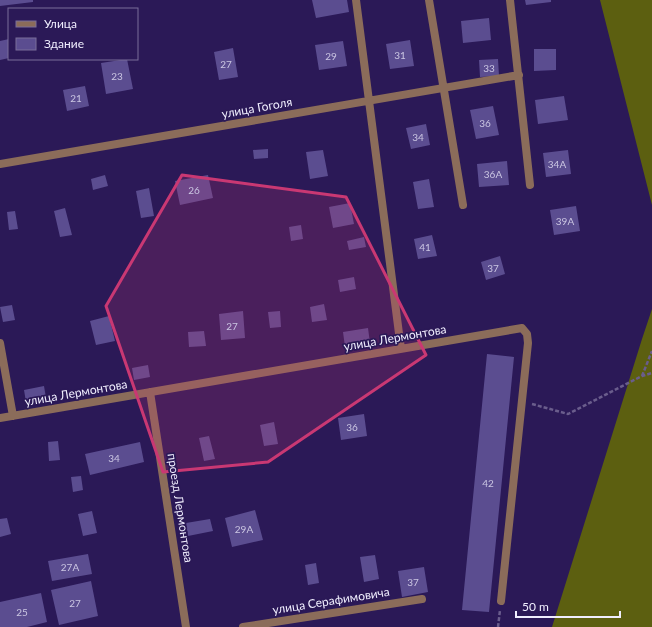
<svg xmlns="http://www.w3.org/2000/svg" width="652" height="627" font-family="Lato,sans-serif">
  <style>
    .forest { fill: #5c5f10 }
    .building { fill: #5b4d90 }
    .lines { fill: none; stroke-linecap: round; stroke-linejoin: round }
    .path { stroke: #6a5d8c; stroke-width: 2.5; stroke-dasharray: 4 2; stroke-linecap: butt }
    .minor { stroke: #8b6c5a; stroke-width: 8 }
    .marked { fill: #c93873; fill-opacity: 0.2; stroke: #c93873; stroke-width: 3; stroke-linejoin: round }
    .labels { text-anchor: middle; stroke-width: 3.5; stroke-linejoin: round; paint-order: stroke }
    .number-label { font-size: 10px; fill: #cbc6e2 }
    .street-label { font-size: 12px; fill: #f0eefe; stroke: #2b1957 }
  </style>
  <rect width="100%" height="100%" fill="#2b1957"/>
  <path class="forest" d="M 600,0 L 652,0 L 652,205 Z
    M 652,309 L 652,627 L 552,627 L 642,339 Z"/>
  <path class="building" d="M 0,0 L 33,0 L 33,2 L 0,6 Z
    M 312,0 L 347,0 L 349,12 L 316,18 Z
    M 525,0 L 551,0 L 551,2 L 526,5 Z
    M 489,18 L 491,40 L 463,43 L 461,21 Z
    M 9,39 L 9,58 L 0,60 L 0,41 Z
    M 410,40 L 414,66 L 390,69 L 386,44 Z
    M 343,41 L 347,66 L 319,70 L 315,45 Z
    M 233,48 L 238,77 L 219,80 L 214,52 Z
    M 534,49 L 556,49 L 556,70 L 534,71 Z
    M 127,59 L 133,89 L 106,94 L 101,63 Z
    M 498,59 L 499,76 L 480,77 L 479,60 Z
    M 85,86 L 89,106 L 67,111 L 63,90 Z
    M 564,96 L 568,120 L 538,124 L 535,100 Z
    M 493,106 L 499,135 L 476,139 L 470,110 Z
    M 426,124 L 430,145 L 411,149 L 406,128 Z
    M 268,149 L 268,158 L 254,159 L 253,150 Z
    M 323,150 L 328,176 L 310,179 L 306,152 Z
    M 568,150 L 571,174 L 546,177 L 543,153 Z
    M 507,161 L 509,185 L 479,187 L 477,164 Z
    M 105,175 L 108,186 L 93,190 L 91,179 Z
    M 208,175 L 213,198 L 180,205 L 175,181 Z
    M 429,179 L 434,207 L 418,209 L 413,182 Z
    M 149,188 L 154,216 L 141,218 L 136,191 Z
    M 350,203 L 354,224 L 333,228 L 329,207 Z
    M 576,206 L 580,231 L 554,235 L 550,210 Z
    M 65,208 L 72,235 L 60,237 L 54,211 Z
    M 15,211 L 18,229 L 9,230 L 7,212 Z
    M 301,225 L 303,239 L 291,241 L 289,227 Z
    M 432,235 L 437,256 L 418,259 L 414,239 Z
    M 364,237 L 366,247 L 349,250 L 347,241 Z
    M 500,256 L 505,274 L 486,280 L 481,262 Z
    M 354,277 L 356,289 L 340,292 L 338,280 Z
    M 324,304 L 327,320 L 312,322 L 310,307 Z
    M 12,305 L 15,320 L 3,322 L 0,307 Z
    M 243,311 L 245,338 L 221,340 L 219,314 Z
    M 280,311 L 281,327 L 270,328 L 268,312 Z
    M 109,316 L 115,341 L 96,345 L 90,321 Z
    M 368,328 L 370,343 L 345,347 L 343,332 Z
    M 204,331 L 206,346 L 189,347 L 188,332 Z
    M 487,354 L 514,357 L 489,612 L 462,610 Z
    M 148,365 L 150,377 L 134,380 L 132,368 Z
    M 44,386 L 46,398 L 26,402 L 24,390 Z
    M 364,414 L 367,436 L 341,440 L 338,418 Z
    M 274,422 L 278,444 L 264,446 L 260,425 Z
    M 209,436 L 215,459 L 204,461 L 199,438 Z
    M 58,441 L 60,460 L 49,461 L 48,442 Z
    M 140,442 L 144,462 L 90,475 L 85,454 Z
    M 81,476 L 83,490 L 73,492 L 71,477 Z
    M 255,510 L 263,540 L 232,547 L 225,518 Z
    M 92,511 L 97,533 L 83,536 L 78,514 Z
    M 7,518 L 11,534 L 0,537 L 0,519 Z
    M 210,519 L 213,531 L 188,536 L 186,523 Z
    M 88,554 L 92,574 L 52,581 L 48,561 Z
    M 375,555 L 379,579 L 364,582 L 360,557 Z
    M 316,563 L 319,583 L 308,585 L 305,565 Z
    M 424,567 L 428,592 L 402,597 L 398,571 Z
    M 91,581 L 98,616 L 59,625 L 51,590 Z
    M 41,593 L 47,622 L 27,627 L 0,627 L 0,602 Z"/>
  <g class="lines">
    <path class="path" d="M 642,376 L 652,351
      M 532,404 L 568,414 L 642,376 L 652,373
      M 498,627 L 500,610"/>
    <path class="minor" d="M 356,0 L 401,349
      M 429,0 L 463,205
      M 510,0 L 530,185
      M 0,164 L 519,75
      M 0,343 L 13,416
      M 150,392 L 186,627
      M 0,418 L 522,328 L 527,334 L 528,343 L 501,601
      M 243,627 L 422,599"/>
  </g>
  <path class="marked" d="M 182,175 L 346,197 L 426,355 L 268,462 L 163,472 L 106,306 Z"/>
  <g class="labels">
    <g class="number-label">
      <text x="400" y="59">31</text>
      <text x="331" y="60">29</text>
      <text x="226" y="68">27</text>
      <text x="489" y="72">33</text>
      <text x="117" y="80">23</text>
      <text x="76" y="102">21</text>
      <text x="485" y="127">36</text>
      <text x="418" y="141">34</text>
      <text x="557" y="168">34А</text>
      <text x="493" y="178">36А</text>
      <text x="194" y="194">26</text>
      <text x="565" y="225">39А</text>
      <text x="425" y="251">41</text>
      <text x="493" y="272">37</text>
      <text x="232" y="330">27</text>
      <text x="352" y="431">36</text>
      <text x="114" y="462">34</text>
      <text x="488" y="487">42</text>
      <text x="244" y="533">29А</text>
      <text x="70" y="571">27А</text>
      <text x="413" y="586">37</text>
      <text x="75" y="607">27</text>
      <text x="22" y="616">25</text>
    </g>
    <g class="street-label">
      <text transform="translate(257 108) rotate(-10)" y="4">улица Гоголя</text>
      <text transform="translate(395 338) rotate(-10)" y="4">улица Лермонтова</text>
      <text transform="translate(76 393) rotate(-10)" y="4">улица Лермонтова</text>
      <text transform="translate(180 508) rotate(81)" y="4">проезд Лермонтова</text>
      <text transform="translate(331 601) rotate(-9)" y="4">улица Серафимовича</text>
    </g>
  </g>
  <rect x="8" y="8" width="130" height="52" fill="#2b1957" stroke="#7a6e9a"/>
  <rect x="16" y="21" width="20" height="6" fill="#8b6c5a" stroke="#7a6e9a"/>
  <text x="44" y="28" font-size="12" fill="#f0eefe">Улица</text>
  <rect x="16" y="38" width="20" height="12" fill="#5b4d90" stroke="#7a6e9a"/>
  <text x="44" y="48" font-size="12" fill="#f0eefe">Здание</text>
  <path d="M516 611v6h104v-6" fill="none" stroke="#f0eefe" stroke-width="2"/>
  <text x="522" y="611" font-size="12" fill="#f0eefe" stroke="#2b1957" stroke-width="3" paint-order="stroke">50 m</text>
</svg>
